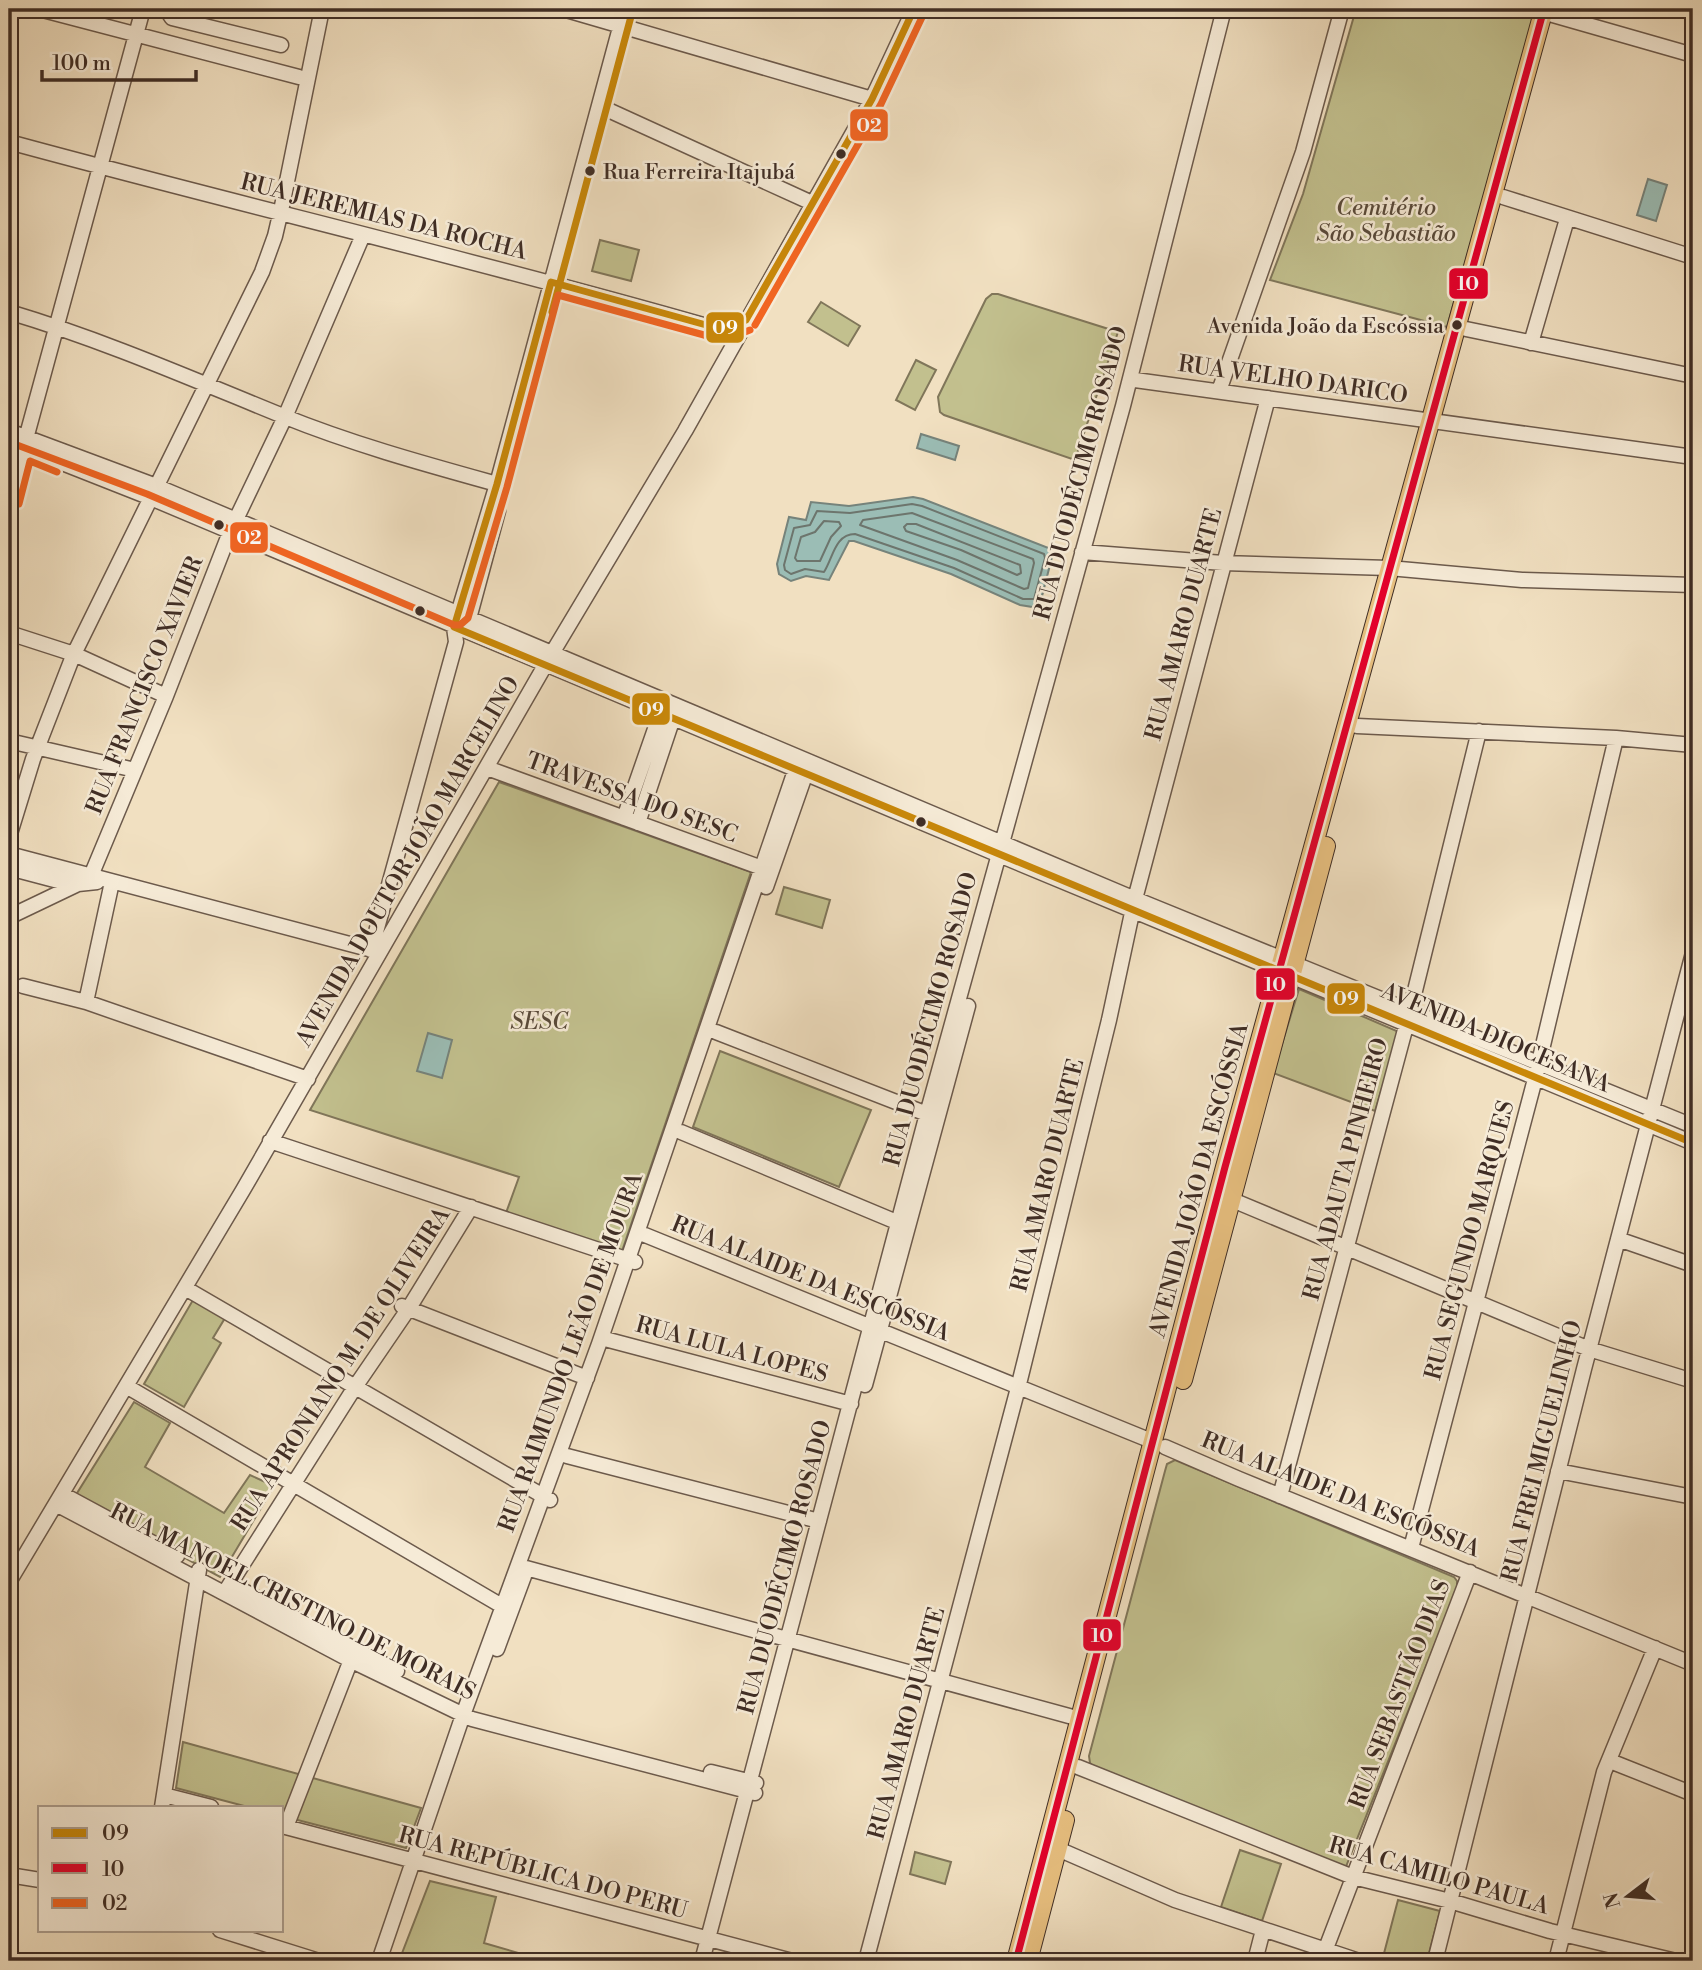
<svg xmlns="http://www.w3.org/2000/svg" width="1702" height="1970" font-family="'Libre Bodoni',serif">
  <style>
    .green { fill: #c2c08e; stroke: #80765a; stroke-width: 2 }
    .water { fill: #9bbdb5; stroke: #76837b; stroke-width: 2 }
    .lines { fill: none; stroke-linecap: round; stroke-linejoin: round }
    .shore { stroke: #6d756d; stroke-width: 2 }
    .minor-casing { stroke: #6c5a4c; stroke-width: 17 }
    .major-casing { stroke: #3f2d25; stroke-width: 20 }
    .minor { stroke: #f6ebd7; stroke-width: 14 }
    .major { stroke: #e8c080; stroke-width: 18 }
    .bus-1-casing { stroke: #f6ebd7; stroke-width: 12 }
    .bus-2-casing { stroke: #f6ebd7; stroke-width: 12 }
    .bus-3-casing { stroke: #f6ebd7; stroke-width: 12 }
    .bus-1 { stroke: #c98809; stroke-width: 7 }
    .bus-2 { stroke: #e4002b; stroke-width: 7 }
    .bus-3 { stroke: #f26522; stroke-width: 7 }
    .bus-dot { fill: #3f2d25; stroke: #f6ebd7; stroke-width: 2.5 }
    .labels { text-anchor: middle; stroke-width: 5; stroke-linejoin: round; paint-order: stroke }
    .bus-label { font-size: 21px; fill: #3f2d25; stroke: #f6ebd7; text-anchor: start }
    .park-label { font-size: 23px; font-style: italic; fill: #594a3a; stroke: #f6ebd7 }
    .street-label { font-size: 23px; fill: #3f2d25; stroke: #f6ebd7 }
    .line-badge { stroke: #f6ebd7; stroke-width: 2.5 }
    .badge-label { font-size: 19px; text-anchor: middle; font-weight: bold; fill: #fff }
  </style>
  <rect width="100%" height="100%" fill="#f1e0c1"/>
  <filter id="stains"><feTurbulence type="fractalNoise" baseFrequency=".00286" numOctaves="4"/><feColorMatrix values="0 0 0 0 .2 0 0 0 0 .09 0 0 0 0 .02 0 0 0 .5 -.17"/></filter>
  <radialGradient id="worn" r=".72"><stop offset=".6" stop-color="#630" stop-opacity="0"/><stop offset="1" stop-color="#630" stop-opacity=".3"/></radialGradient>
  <path class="green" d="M 1356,9 L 1537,9 L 1447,327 L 1270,280 L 1303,194 Z
    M 600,240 L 639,250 L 631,281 L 592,271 Z
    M 992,294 L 998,294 L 1118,332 L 1075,460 L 944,415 L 940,412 L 938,397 L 986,299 Z
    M 821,302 L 860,326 L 848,346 L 808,322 Z
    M 916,360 L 936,370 L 915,410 L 896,400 Z
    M 499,782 L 751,872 L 621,1254 L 506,1213 L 519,1177 L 310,1110 Z
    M 784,887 L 830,900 L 822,928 L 776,914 Z
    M 1299,989 L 1399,1032 L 1375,1111 L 1273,1073 Z
    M 720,1051 L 871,1110 L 839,1187 L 693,1127 Z
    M 193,1300 L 225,1318 L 213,1338 L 221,1343 L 184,1407 L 144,1384 Z
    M 134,1402 L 170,1423 L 145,1467 L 224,1513 L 250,1475 L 274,1486 L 220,1577 L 74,1498 Z
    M 1175,1460 L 1454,1577 L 1457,1581 L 1457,1589 L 1345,1869 L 1094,1767 L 1090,1763 L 1089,1756 L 1165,1471 L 1167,1464 Z
    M 183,1742 L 421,1808 L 406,1848 L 282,1816 L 282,1807 L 248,1807 L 176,1788 Z
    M 1240,1850 L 1281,1864 L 1262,1921 L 1221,1907 Z
    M 915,1852 L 951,1862 L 945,1884 L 910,1874 Z
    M 430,1881 L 496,1897 L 484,1943 L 546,1961 L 399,1961 Z
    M 1398,1900 L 1440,1911 L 1427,1961 L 1382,1961 Z"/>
  <path class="water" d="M 1648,179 L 1667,185 L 1656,221 L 1637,215 Z
    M 921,434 L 959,446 L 955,460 L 917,448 Z
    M 913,497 L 923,499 L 1051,549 L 1053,553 L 1039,608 L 1020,605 L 951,574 L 854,541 L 849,541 L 829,580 L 806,576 L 791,581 L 779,574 L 777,564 L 789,517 L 806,520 L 811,502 L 849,506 Z
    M 428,1033 L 452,1040 L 442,1078 L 417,1071 Z"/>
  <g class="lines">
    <path class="shore" d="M 912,504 L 922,506 L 1044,554 L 1045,558 L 1034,599 L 1023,599 L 954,568 L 855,534 C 835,534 833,558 824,572 L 805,569 L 791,574 L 785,570 L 784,565 L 794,528 L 810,525 L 817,511 L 850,513 Z
      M 912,513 L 1033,559 L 1034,563 L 1028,588 L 1024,589 L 957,560 L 860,525 L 863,520 Z
      M 824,521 L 839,522 L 841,526 L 831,537 L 820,561 L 797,561 L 795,558 L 801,537 L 815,532 Z
      M 907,524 L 916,524 L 1020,565 L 1021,573 L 1017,575 L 961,550 L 906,531 L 904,527 Z"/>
    <g class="minor-casing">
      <path id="minor" d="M 39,9 L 299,77
        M 166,9 L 172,18 L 281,45
        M 563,9 L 872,99
        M 1553,15 L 1693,55
        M 606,109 L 812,203
        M 9,142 C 240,205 473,259 703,325 C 720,329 730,326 746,320
        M 1503,197 L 1693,257
        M 9,312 C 103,340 192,379 283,416 C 352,444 425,464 497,484
        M 1466,329 L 1693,376
        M 1531,343 L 1567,219
        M 1135,380 L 1693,457
        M 1219,391 L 1303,152 L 1342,9
        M 9,431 L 151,484 L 1135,899 L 1693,1126
        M 9,442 L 146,496 L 999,855 L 1693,1143
        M 9,501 L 143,9
        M 1082,552 L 1223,563 L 1389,568 L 1522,580 L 1693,585
        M 467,626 L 498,511
        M 9,633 L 74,654 L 166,696
        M 1357,726 L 1616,738 L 1693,745
        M 9,741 L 135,770
        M 487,768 L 762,868
        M 624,818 L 663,706
        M 638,823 L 675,712
        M 9,837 L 33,759 L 73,656 L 262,272 L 275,236 L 282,206 L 322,9
        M 9,854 L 380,952
        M 9,868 L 62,882 L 75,883
        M 88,883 L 166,696 L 230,532 L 285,417 L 363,235
        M 766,887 L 808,767
        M 9,917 L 78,884 L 97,882
        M 371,950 L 456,642 L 454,627 L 497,484 L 625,9
        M 23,986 L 86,1002 L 308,1079
        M 86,1002 L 112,882
        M 716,1032 L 927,1114
        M 681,1132 L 899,1223
        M 270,1141 L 635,1262
        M 1230,1199 L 1589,1349 L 1693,1381
        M 645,1235 L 1154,1442
        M 1618,1239 L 1693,1265
        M 185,1288 L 550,1500
        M 402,1306 L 587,1378
        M 601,1338 L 851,1404
        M 865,1385 L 968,1006
        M 126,1386 L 502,1606
        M 1165,1447 L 1239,1479 L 1693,1664
        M 567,1456 L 819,1521
        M 1558,1471 L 1693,1497
        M 62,1494 L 177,1556
        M 1280,1496 L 1410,1011 L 1479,731
        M 56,1504 L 350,1660 L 472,1719 L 755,1793
        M 1411,1548 L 1535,1079 L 1616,738
        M 526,1568 L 1080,1719
        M 9,1582 L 243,1190 L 551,655 L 685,431 L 872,99 L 914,9
        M 238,1588 L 397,1671
        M 225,1592 L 355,1387 L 409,1308 L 471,1207
        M 497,1649 L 524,1576
        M 1610,1761 L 1693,1794
        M 1078,1767 L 1353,1877 L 1450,1901 L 1550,1931 L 1676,1961
        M 711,1772 L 756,1783
        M 164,1795 L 211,1807
        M 162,1807 L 199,1570
        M 282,1826 L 792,1961
        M 286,1827 L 354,1652
        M 1058,1849 L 1175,1900 L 1359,1961
        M 9,1875 L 40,1880
        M 220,1930 L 319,1961
        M 1325,1951 L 1470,1572
        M 379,1961 L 463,1715 L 599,1344 L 798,762
        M 702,1961 L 927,1114 L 1123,406 L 1224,9
        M 866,1961 L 1018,1388 L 1109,1020 L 1135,899 L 1268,398
        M 1255,1961 L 1263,1930
        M 1435,1961 L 1584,1369 L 1693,953
        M 1556,1961 L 1604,1772 L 1655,1648"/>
    </g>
    <g class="major-casing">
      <path id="major" d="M 1183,1380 L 1326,846
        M 1016,1961 L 1225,1167 L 1544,9
        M 1028,1961 L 1065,1820"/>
    </g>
    <use href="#minor" class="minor"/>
    <use href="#major" class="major"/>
    <g class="bus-1-casing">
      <path id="bus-1" d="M 914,9 L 872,99 L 746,320 L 729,327 L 717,328 L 551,282 L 497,484 L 454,627 L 1693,1143
        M 552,312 L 633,9"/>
    </g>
    <g class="bus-2-casing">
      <path id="bus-2" d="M 1016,1961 L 1225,1167 L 1544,9"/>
    </g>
    <g class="bus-3-casing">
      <path id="bus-3" d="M 755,325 L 881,104 L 924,13
        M 9,442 L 147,494 L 454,625 L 460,625 L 468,618 L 507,487 L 558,295 L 715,338 L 732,337 L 750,330
        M 19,504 L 30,461 L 57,472"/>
    </g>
    <use href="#bus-1" class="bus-1"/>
    <use href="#bus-2" class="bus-2"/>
    <use href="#bus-3" class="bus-3"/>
  </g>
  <g class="bus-dot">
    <circle cx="841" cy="154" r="6"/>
    <circle cx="590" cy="171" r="6"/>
    <circle cx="1457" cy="325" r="6"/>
    <circle cx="219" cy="525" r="6"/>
    <circle cx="420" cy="611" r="6"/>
    <circle cx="921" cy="822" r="6"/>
  </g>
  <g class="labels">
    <g class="bus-label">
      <text x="603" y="179">Rua Ferreira Itajubá</text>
      <text x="1444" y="333" text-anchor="end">Avenida João da Escóssia</text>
    </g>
    <g class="park-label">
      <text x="1386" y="215">Cemitério<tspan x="1386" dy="26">São Sebastião</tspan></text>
      <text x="539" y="1029">SESC</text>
    </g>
    <g class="street-label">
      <text transform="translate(384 216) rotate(14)" y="8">RUA JEREMIAS DA ROCHA</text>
      <text transform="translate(1293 379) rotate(8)" y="8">RUA VELHO DARICO</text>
      <text transform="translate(1080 473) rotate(-75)" y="8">RUA DUODÉCIMO ROSADO</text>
      <text transform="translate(1183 624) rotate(-75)" y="8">RUA AMARO DUARTE</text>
      <text transform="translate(144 685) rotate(-68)" y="8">RUA FRANCISCO XAVIER</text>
      <text transform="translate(632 797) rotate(20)" y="8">TRAVESSA DO SESC</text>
      <text transform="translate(407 861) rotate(-60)" y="8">AVENIDA DOUTOR JOÃO MARCELINO</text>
      <text transform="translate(930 1019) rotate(-75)" y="8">RUA DUODÉCIMO ROSADO</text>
      <text transform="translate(1496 1037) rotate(23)" y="8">AVENIDA DIOCESANA</text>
      <text transform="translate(1345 1169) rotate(-75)" y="8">RUA ADAUTA PINHEIRO</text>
      <text transform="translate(1047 1175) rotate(-76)" y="8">RUA AMARO DUARTE</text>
      <text transform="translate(1198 1180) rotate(-75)" y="8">AVENIDA JOÃO DA ESCÓSSIA</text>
      <text transform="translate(1469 1240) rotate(-75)" y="8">RUA SEGUNDO MARQUES</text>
      <text transform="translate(811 1278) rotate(22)" y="8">RUA ALAIDE DA ESCÓSSIA</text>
      <text transform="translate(732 1349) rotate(15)" y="8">RUA LULA LOPES</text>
      <text transform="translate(570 1352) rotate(-70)" y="8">RUA RAIMUNDO LEÃO DE MOURA</text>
      <text transform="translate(340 1369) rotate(-57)" y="8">RUA APRONIANO M. DE OLIVEIRA</text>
      <text transform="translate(1541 1451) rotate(-76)" y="8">RUA FREI MIGUELINHO</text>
      <text transform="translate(1341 1494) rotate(22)" y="8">RUA ALAIDE DA ESCÓSSIA</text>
      <text transform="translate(784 1567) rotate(-75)" y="8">RUA DUODÉCIMO ROSADO</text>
      <text transform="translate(293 1601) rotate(27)" y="8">RUA MANOEL CRISTINO DE MORAIS</text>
      <text transform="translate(1399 1694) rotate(-69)" y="8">RUA SEBASTIÃO DIAS</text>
      <text transform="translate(906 1723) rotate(-75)" y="8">RUA AMARO DUARTE</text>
      <text transform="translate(543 1872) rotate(15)" y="8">RUA REPÚBLICA DO PERU</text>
      <text transform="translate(1439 1875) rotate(16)" y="8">RUA CAMILO PAULA</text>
    </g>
  </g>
  <g class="line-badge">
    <rect x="849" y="108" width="40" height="34" rx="7" fill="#f26522"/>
    <rect x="1448" y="267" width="41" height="33" rx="7" fill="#e4002b"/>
    <rect x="705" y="311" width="40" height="33" rx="7" fill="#c98809"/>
    <rect x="229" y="521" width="40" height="33" rx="7" fill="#f26522"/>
    <rect x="631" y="692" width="40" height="34" rx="7" fill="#c98809"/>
    <rect x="1255" y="967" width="41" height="34" rx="7" fill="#e4002b"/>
    <rect x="1326" y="982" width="40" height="33" rx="7" fill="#c98809"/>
    <rect x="1082" y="1618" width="40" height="34" rx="7" fill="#e4002b"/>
  </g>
  <g class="badge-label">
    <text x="869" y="132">02</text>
    <text x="1468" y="290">10</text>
    <text x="725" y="334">09</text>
    <text x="249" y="544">02</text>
    <text x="651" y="716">09</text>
    <text x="1275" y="991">10</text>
    <text x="1346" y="1005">09</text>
    <text x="1102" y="1642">10</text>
  </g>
  <rect width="1702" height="1970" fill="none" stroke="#f1e0c1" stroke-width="35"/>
  <rect x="10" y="10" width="1681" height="1949" fill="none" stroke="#3f2d25" stroke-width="3.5"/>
  <rect x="18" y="18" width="1667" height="1935" fill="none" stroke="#3f2d25" stroke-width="2"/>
  <rect x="38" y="1806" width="245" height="126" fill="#f6ebd7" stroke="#ad9f90" stroke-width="2"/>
  <rect x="52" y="1828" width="35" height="10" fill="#c98809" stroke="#ad9f90" stroke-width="2"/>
  <text x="102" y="1840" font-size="21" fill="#3f2d25">09</text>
  <rect x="52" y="1863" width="35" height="10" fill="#e4002b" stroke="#ad9f90" stroke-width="2"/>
  <text x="102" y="1876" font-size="21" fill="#3f2d25">10</text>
  <rect x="52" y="1898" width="35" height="10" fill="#f26522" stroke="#ad9f90" stroke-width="2"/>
  <text x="102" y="1910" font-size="21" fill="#3f2d25">02</text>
  <g transform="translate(1628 1896) rotate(254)" stroke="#f6ebd7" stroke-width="5" paint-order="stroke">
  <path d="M0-5L12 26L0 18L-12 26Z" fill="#3f2d25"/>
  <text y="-10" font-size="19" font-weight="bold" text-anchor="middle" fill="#3f2d25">N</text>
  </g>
  <path d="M42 70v10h154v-10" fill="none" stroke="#3f2d25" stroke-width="3.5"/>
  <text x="52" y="70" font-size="21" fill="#3f2d25" stroke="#f6ebd7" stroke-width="5" paint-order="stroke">100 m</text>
  <rect width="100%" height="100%" filter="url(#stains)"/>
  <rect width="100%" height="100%" fill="url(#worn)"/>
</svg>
